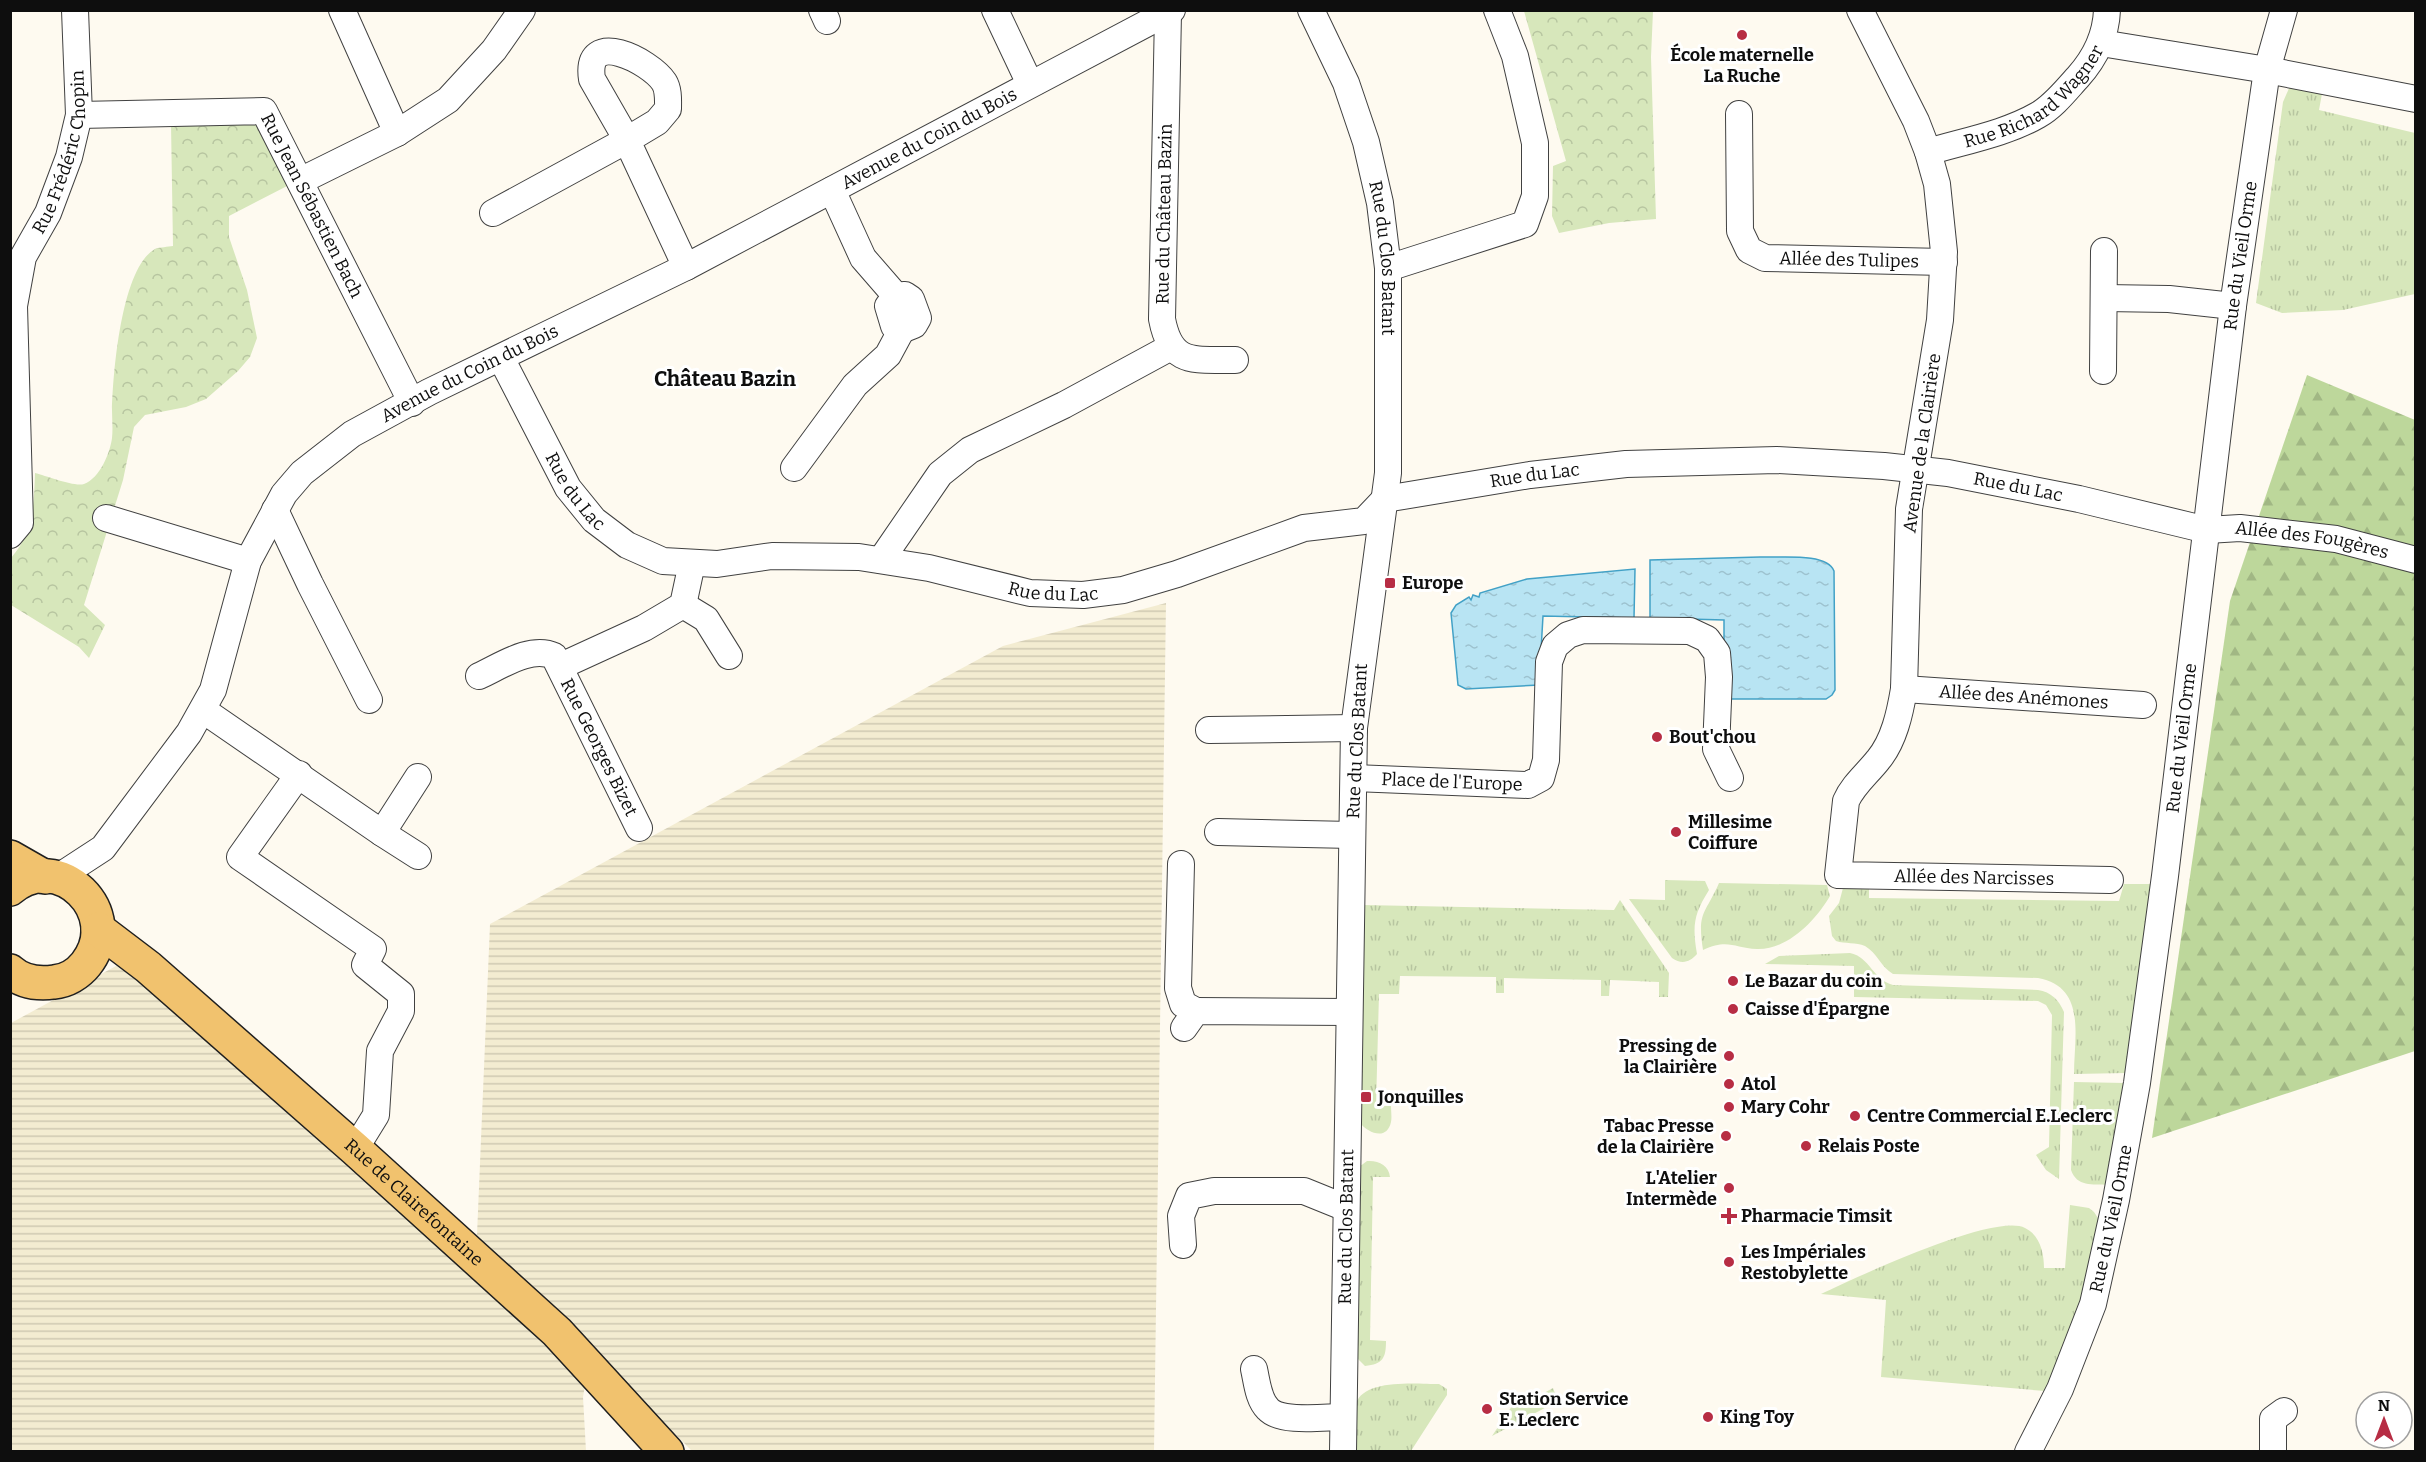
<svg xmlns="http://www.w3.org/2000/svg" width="2426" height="1462" font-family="Bitter,serif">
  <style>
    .farmland { fill: url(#farmland-rules) }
    .grass { fill: url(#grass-tufts) }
    .forest { fill: url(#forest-firs) }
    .park { fill: url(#park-crowns) }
    .water { fill: url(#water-ripples); stroke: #42a1c6; stroke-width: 1.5 }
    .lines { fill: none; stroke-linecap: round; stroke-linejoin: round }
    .minor-casing { stroke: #414141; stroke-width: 28 }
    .major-casing { stroke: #1f1f1f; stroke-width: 36 }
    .minor { stroke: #fff; stroke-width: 26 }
    .major { stroke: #f1c26e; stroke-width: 33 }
    .poi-dot { fill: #b72d44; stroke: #fff; stroke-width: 2 }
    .labels { text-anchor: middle; stroke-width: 6; stroke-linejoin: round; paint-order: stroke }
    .poi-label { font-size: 18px; font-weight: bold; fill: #0e0e0e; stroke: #fff; text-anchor: start }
    .street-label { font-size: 18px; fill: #0e0e0e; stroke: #fff }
    .quarter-label { font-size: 21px; font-weight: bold; fill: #0e0e0e; stroke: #fff }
  </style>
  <defs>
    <pattern id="farmland-rules" width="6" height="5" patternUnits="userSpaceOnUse" patternTransform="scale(1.5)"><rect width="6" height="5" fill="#f3ecd1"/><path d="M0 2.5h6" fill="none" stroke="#cfc9b2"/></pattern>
    <pattern id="grass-tufts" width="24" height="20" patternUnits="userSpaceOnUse" patternTransform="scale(1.5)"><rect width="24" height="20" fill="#d7e7bb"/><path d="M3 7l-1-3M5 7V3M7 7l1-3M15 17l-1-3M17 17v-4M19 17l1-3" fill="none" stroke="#b7c5a0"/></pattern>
    <pattern id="forest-firs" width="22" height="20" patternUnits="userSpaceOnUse" patternTransform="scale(1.5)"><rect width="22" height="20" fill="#bdd79b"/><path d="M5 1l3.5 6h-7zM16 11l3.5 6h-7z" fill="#a1b784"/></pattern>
    <pattern id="park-crowns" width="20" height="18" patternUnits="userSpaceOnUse" patternTransform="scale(1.5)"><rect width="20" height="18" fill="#d7e7bb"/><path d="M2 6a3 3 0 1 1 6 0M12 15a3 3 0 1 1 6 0" fill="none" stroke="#b7c5a0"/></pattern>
    <pattern id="water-ripples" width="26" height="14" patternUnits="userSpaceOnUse" patternTransform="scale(1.5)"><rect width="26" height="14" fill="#b8e4f3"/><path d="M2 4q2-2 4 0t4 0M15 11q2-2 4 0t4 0" fill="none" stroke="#9dc2cf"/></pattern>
  </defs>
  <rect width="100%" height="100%" fill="#fefaf0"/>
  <path class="farmland" d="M 1166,603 L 1154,1451 L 692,1451 L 591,1350 L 583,1397 L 586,1451 L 11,1452 L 11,1023 L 140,953 L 477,1235 L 490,924 L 1003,646 Z"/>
  <path class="grass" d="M 2290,86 L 2323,88 L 2319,110 L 2415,133 L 2415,294 L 2343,310 L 2282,313 L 2256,303 L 2283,102 Z
    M 1665,880 L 1705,881 L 1709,890 C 1694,914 1692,925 1697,954 C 1690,962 1682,965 1672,958 L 1629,899 L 1665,900 Z
    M 1869,882 L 1869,898 L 2119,901 L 2124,884 L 2156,884 L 2127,1073 L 2074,1074 C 2074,1037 2087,987 2038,978 L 1893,974 C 1881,967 1877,953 1865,946 C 1856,942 1845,944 1836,941 L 1832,936 L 1829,916 L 1839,903 L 1843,888 Z
    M 1719,883 L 1827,885 L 1830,896 C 1816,920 1788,950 1757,949 C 1734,948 1728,938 1703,950 C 1697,911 1705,915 1719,883 Z
    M 1620,900 L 1669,973 L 1668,997 L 1659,997 L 1659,982 L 1610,980 L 1609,996 L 1601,996 L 1601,980 L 1504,978 L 1504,993 L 1496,993 L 1496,977 L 1400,976 L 1399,994 L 1379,994 L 1376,1106 L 1391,1106 C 1391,1111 1392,1118 1391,1122 C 1387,1141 1368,1133 1360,1123 L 1363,905 L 1614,910 Z
    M 1850,953 C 1870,957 1873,980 1893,985 L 2038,990 C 2051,992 2059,1000 2064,1012 L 2059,1179 L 2046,1170 L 2036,1155 L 2049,1147 L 2052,1015 L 2046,1005 L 2038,1001 L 1854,997 L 1854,966 L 1765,964 L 1779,956 Z
    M 2074,1082 L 2125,1083 L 2108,1185 C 2092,1184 2077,1187 2071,1170 Z
    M 1367,1161 C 1378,1160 1389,1165 1390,1177 L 1373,1177 L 1370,1340 L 1386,1341 C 1386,1358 1383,1364 1365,1366 L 1355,1356 L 1359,1167 Z
    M 2070,1205 L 2089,1208 L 2094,1212 L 2098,1218 L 2099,1236 L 2070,1340 L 2045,1391 L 1881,1377 L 1886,1300 L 1821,1294 C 1855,1278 1995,1212 2025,1228 C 2040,1235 2044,1253 2044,1268 L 2065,1268 Z
    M 1439,1384 L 1447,1389 L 1447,1395 L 1411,1451 L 1351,1451 C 1353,1437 1351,1418 1356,1404 C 1363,1378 1418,1384 1439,1384 Z
    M 1553,1388 L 1558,1401 L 1492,1436 L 1516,1400 L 1531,1400 L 1538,1403 L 1546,1398 L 1544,1393 Z"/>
  <path class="forest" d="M 2307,375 L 2415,420 L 2415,1051 L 2152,1138 L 2230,601 Z"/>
  <path class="park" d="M 1524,11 L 1653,11 L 1651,57 L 1656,219 L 1609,223 L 1559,233 L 1552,216 L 1553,166 L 1566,161 Z
    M 171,124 L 258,124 L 291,184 L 229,216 L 229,237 L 247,290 L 257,338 L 250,357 L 238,371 L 206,399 L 186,407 L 145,415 L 134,427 L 123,480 L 84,605 L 105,625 L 89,658 L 79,647 L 11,605 L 11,558 C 33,533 34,506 35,473 C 47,476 74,487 84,484 C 100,478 110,453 112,438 C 113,429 112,419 112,410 C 113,374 121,268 155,249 C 160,247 168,247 173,246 Z"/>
  <path class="water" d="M 1760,557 C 1779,558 1827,552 1834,571 L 1835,690 L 1832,695 L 1826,699 L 1724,699 L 1724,620 L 1650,618 L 1650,560 Z
    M 1635,569 L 1634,618 L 1543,616 L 1539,685 L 1466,689 L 1458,685 L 1451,613 L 1456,605 L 1469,597 L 1471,600 L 1473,595 L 1479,597 L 1480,593 L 1527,579 Z"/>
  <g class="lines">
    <g class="minor-casing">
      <g id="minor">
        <path d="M 342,10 L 397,133"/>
        <path d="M 822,10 L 827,21"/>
        <path d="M 995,10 L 1030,84"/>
        <path id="s1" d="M 1311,10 L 1346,83 L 1366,142 L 1380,203 L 1388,268 L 1388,473 L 1354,728 L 1343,1452"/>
        <path id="s2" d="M 1860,10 L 1916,121 L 1928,152 L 1937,184 L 1944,252 L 1940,320 L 1909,509 L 1904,689 C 1900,713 1894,741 1878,760 C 1867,774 1853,785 1846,801 L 1838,875 L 2110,880"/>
        <path d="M 1168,13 L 1162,319 C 1171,367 1195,359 1235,360"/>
        <path d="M 2101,43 L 2267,70 L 2416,99"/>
        <path id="s3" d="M 1739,114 L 1740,231 L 1749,250 L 1765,258 L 1944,262"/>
        <path id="s4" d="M 79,115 L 264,111 L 412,403"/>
        <path id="s5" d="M 1928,152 C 1964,141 2005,134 2038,115 C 2054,106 2066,90 2078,77 C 2095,58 2106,36 2107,10"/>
        <path d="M 300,181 L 397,133 L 448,100 L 494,50 L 522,10"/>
        <path d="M 832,190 L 863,258 L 896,296"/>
        <path d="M 493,213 L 627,140 L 657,122 L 668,109 C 668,101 669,90 664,82 C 650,61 584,27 592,79 L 627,140 L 631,149 L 686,267"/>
        <path d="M 1388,268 L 1525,224 L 1535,196 L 1535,143 L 1515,56 L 1497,10"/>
        <path d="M 905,295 L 911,299 L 918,318 L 914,325 L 904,329 L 894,326 L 888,306 L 896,296 Z"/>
        <path d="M 2105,298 L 2169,299 L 2233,306"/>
        <path id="s6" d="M 501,358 L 568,488 L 594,520 L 627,545 L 663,561 L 717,564 L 772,556 L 859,557 L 929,568 L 1030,593 L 1083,595 L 1123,590 L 1177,574 L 1304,528 L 1364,521 L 1385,499 L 1530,475 L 1626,464 L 1777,460 L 1884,466 L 1948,473 L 2079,499 L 2207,530 L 2240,528 L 2336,539 L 2416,560"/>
        <path d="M 2103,371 L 2104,251"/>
        <path d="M 794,468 L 855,385 L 888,355 L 902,329"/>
        <path d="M 275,510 L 310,584 L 369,700"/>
        <path d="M 106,518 L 248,561"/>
        <path id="s7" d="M 10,535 L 20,523 L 14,306 L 23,257 L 48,213 L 69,157 L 79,115 L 75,10"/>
        <path d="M 881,560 L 940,474 L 970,450 L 1064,405 L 1171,347"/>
        <path d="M 683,605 L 706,619 L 729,656"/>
        <path d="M 561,666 L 644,628 L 683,605 L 692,563"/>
        <path id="s8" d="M 479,676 C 501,666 531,645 554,656 L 639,828"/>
        <path id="s9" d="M 1904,689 L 2143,705"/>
        <path d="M 203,710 L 382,833 L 418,777"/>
        <path d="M 1209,730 L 1354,728"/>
        <path d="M 299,774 L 240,857 L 373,949 L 365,965 L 401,994 L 401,1011 L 380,1051 L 376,1115 L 355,1149"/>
        <path id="s10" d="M 1354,778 L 1528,785 L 1541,778 L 1546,760 L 1549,662 L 1555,646 L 1568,635 L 1583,630 L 1690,631 L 1707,639 L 1717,653 L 1719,677 L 1716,749 L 1730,778"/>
        <path d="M 1218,832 L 1352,835"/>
        <path d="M 382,833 L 418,856"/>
        <path d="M 1181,864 L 1178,988 L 1183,1004 L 1196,1011"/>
        <path id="s11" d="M 57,878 L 103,848 L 189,733 L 213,690 L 248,561 L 284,494 L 302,473 L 352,434 L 429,392 L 686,267 L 1172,10"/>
        <path d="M 1184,1028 L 1196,1011 L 1349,1012"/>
        <path d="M 1183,1245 L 1181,1216 L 1189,1196 L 1214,1191 L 1304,1191 L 1346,1208"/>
        <path d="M 1254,1369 C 1257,1382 1258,1399 1268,1409 C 1281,1423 1324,1417 1343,1417"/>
        <path id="s12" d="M 2028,1452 L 2060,1389 L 2093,1304 L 2116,1200 L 2137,1083 L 2165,876 L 2233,306 L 2267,70 L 2284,10"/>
        <path d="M 2273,1452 L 2273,1419 L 2284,1411"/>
      </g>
    </g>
    <g class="major-casing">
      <g id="major">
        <path d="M 10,857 L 45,877"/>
        <path d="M 10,889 C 58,847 126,913 86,964 C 78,974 66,981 54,982 C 39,984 22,982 10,971"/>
        <path id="s13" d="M 98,929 L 148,967 L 355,1149 L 557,1332 L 667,1452"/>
      </g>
    </g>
    <use href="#minor" class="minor"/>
    <use href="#major" class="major"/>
  </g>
  <g class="poi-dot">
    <circle cx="1742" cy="35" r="6"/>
    <rect x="1384" y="577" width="12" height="12" rx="3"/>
    <circle cx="1657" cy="737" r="6"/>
    <circle cx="1676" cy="832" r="6"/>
    <circle cx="1733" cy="981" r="6"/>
    <circle cx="1733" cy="1009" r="6"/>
    <circle cx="1729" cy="1056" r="6"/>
    <circle cx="1729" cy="1084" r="6"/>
    <rect x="1360" y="1091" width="12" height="12" rx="3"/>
    <circle cx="1729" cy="1107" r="6"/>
    <circle cx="1855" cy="1116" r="6"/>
    <circle cx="1726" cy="1136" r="6"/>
    <circle cx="1806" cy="1146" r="6"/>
    <circle cx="1729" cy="1188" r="6"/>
    <path d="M1726 1207h6v6h6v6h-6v6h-6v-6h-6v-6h6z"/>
    <circle cx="1729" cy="1262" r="6"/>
    <circle cx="1487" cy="1409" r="6"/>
    <circle cx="1708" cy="1417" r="6"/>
  </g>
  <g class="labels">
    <g class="poi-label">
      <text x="1742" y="61" text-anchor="middle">École maternelle<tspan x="1742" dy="21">La Ruche</tspan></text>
      <text x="1402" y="589">Europe</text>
      <text x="1669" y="743">Bout'chou</text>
      <text x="1688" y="828">Millesime<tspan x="1688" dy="21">Coiffure</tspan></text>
      <text x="1745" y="987">Le Bazar du coin</text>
      <text x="1745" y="1015">Caisse d'Épargne</text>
      <text x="1717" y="1052" text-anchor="end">Pressing de<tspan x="1717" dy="21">la Clairière</tspan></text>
      <text x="1741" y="1090">Atol</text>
      <text x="1378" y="1103">Jonquilles</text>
      <text x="1741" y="1113">Mary Cohr</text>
      <text x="1867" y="1122">Centre Commercial E.Leclerc</text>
      <text x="1714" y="1132" text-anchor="end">Tabac Presse<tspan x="1714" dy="21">de la Clairière</tspan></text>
      <text x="1818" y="1152">Relais Poste</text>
      <text x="1717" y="1184" text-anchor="end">L'Atelier<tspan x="1717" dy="21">Intermède</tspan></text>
      <text x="1741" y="1222">Pharmacie Timsit</text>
      <text x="1741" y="1258">Les Impériales<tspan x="1741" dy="21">Restobylette</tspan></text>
      <text x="1499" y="1405">Station Service<tspan x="1499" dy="21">E. Leclerc</tspan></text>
      <text x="1720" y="1423">King Toy</text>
    </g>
    <g class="street-label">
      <text dy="6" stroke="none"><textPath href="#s5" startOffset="123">Rue Richard Wagner</textPath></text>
      <text dy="6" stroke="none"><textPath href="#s11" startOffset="1197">Avenue du Coin du Bois</textPath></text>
      <text dy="6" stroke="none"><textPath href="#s7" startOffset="396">Rue Frédéric Chopin</textPath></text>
      <text dy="6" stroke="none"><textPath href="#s4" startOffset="291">Rue Jean Sébastien Bach</textPath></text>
      <text transform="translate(1164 214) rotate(-89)" y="6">Rue du Château Bazin</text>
      <text dy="6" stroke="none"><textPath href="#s12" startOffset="1221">Rue du Vieil Orme</textPath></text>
      <text dy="6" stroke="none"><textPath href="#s1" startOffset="261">Rue du Clos Batant</textPath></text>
      <text dy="6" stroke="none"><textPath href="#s3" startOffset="240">Allée des Tulipes</textPath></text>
      <text dy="6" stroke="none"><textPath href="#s11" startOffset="681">Avenue du Coin du Bois</textPath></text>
      <text transform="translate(1922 443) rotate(-82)" y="6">Avenue de la Clairière</text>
      <text dy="6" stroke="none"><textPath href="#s6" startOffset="1167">Rue du Lac</textPath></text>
      <text dy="6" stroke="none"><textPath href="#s6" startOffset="1653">Rue du Lac</textPath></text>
      <text dy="6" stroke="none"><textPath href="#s6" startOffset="153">Rue du Lac</textPath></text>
      <text dy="6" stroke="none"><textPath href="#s6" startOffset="1953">Allée des Fougères</textPath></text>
      <text dy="6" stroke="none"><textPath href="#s6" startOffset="663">Rue du Lac</textPath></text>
      <text dy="6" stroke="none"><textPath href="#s9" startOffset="120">Allée des Anémones</textPath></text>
      <text dy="6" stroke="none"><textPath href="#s12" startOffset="735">Rue du Vieil Orme</textPath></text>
      <text transform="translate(1357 741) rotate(-87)" y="6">Rue du Clos Batant</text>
      <text dy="6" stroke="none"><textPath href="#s8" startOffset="182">Rue Georges Bizet</textPath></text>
      <text dy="6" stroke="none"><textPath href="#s10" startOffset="98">Place de l'Europe</textPath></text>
      <text dy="6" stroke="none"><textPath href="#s2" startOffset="1038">Allée des Narcisses</textPath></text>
      <text dy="6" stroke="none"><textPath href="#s13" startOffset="418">Rue de Clairefontaine</textPath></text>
      <text dy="6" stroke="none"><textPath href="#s12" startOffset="249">Rue du Vieil Orme</textPath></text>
      <text transform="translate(1346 1227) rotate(-89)" y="6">Rue du Clos Batant</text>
    </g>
    <g class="quarter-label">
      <text x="725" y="386">Château Bazin</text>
    </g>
  </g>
  <rect width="2426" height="1462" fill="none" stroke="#0e0e0e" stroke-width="24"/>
  <g transform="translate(2384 1420)"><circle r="28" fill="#ffffff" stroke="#9f9f9f" stroke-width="1.5"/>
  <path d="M0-4.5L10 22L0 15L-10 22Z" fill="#b72d44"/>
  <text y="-9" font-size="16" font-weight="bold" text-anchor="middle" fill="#0e0e0e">N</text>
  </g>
</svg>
